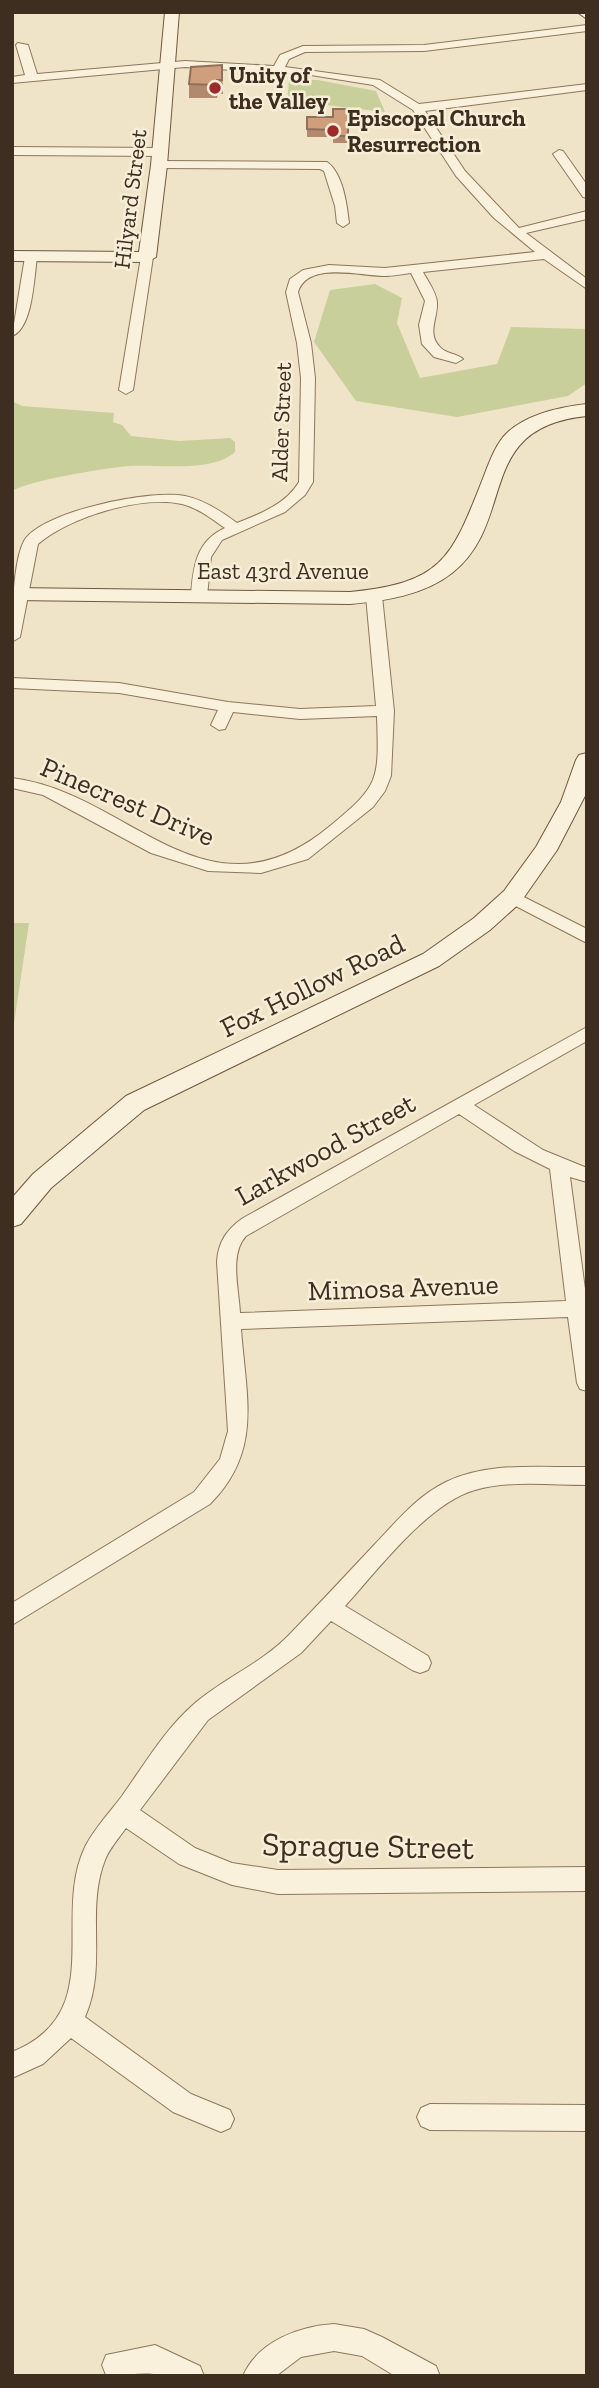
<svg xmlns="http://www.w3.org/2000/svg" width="599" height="2388" font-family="'Zilla Slab',serif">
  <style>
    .green { fill: #c9cf9b }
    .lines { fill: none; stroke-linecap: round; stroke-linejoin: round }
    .street-casing { stroke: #8d765c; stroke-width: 2 }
    .secondary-casing { stroke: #6f573f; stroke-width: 2 }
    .street { fill: #faf1dc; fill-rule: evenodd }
    .secondary { fill: #faf1dc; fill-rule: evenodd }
    .wall { fill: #b2896c }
    .building { fill: #cf9f7d; stroke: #916f58; stroke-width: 2 }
    .poi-dot { fill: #9e2a2b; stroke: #f7eed8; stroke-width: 2.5 }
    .labels { text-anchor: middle; stroke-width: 5; stroke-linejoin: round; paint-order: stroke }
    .far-poi-label { font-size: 23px; font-weight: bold; fill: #3d2e20; stroke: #f7eed8; text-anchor: start }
    .far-street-label { font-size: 23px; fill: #3d2e20; stroke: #f7eed8 }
    .street-label { font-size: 28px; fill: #3d2e20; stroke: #f7eed8 }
    .near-street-label { font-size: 33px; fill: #3d2e20; stroke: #f7eed8 }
  </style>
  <rect width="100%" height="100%" fill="#f0e4c8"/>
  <path class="green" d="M 289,80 L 318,80 L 376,91 L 385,112 L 317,104 L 287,104 Z
    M 375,284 L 402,298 L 397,323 L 420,378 L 497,364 L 511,327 L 587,329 L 587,383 L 568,396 L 457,417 L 356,401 L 314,342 L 330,290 Z
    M 12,401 L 22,406 L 114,413 L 113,422 L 122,425 L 131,436 L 180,441 L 230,438 L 235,442 L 235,452 C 213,473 158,464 129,466 C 105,468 31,480 12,491 Z
    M 12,923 L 29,923 L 12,1037 Z"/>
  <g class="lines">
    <g class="street-casing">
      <path id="street" d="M 587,25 L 587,31 L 424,51 L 305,52 L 289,59 L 285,67 L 380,80 L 419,104 L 587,84 L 587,90 L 425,111 L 465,171 L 519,228 L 587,211 L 587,219 L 526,233 L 587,279 L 587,289 L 544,259 L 423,272 C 427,280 437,293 437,303 C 438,317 427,333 439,346 C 445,354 456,353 463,359 L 456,363 L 434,357 L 422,344 L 419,325 L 425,301 L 411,273 C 402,274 393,276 384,276 C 360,276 308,261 298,292 L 311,343 L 315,378 L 313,482 L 305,495 L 285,512 L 222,540 L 211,557 L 207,596 L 199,601 L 191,596 C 193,567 196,541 225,528 C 212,519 198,508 182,504 C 141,495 70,517 38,544 L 20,637 L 12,642 C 12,617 13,562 24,541 C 41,511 153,489 185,496 C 204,500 221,511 237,523 C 260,514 286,504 299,482 L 301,378 L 297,343 L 286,292 L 290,279 L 303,270 L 329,265 L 385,268 L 535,252 L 494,218 L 456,176 L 413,110 L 373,85 L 311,75 L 185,67 L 12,83 L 12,77 L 25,75 L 16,45 L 18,43 L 28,45 L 37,74 L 185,61 L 274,66 L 280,55 L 303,46 L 424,45 Z
        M 12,147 L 160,148 L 166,152 L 160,156 L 12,155 Z
        M 559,150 L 563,151 L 587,185 L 587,198 L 583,197 L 553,154 Z
        M 159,161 L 327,162 C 343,173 347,205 349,223 L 343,227 L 337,223 L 335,206 L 324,171 L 320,169 L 155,168 L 155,162 Z
        M 31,253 L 37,257 C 34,277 33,328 12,336 L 25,257 Z
        M 147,253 L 153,257 L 133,390 L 126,394 L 119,390 L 141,257 Z
        M 374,591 L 382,596 L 394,711 L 391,776 L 385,791 L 373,807 L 308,859 L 261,873 L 208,871 L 151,853 L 43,795 L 12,788 L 12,778 C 129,792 206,929 330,826 C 380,785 379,780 377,716 L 300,719 L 233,712 L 225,729 L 219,730 L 211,725 L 218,710 L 119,693 L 12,688 L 12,678 L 119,683 L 228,702 L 300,709 L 376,706 L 366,596 Z
        M 512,891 L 587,929 L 587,943 L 506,901 L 503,897 Z
        M 587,1027 L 587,1041 L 474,1105 L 543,1150 L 587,1168 L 587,1182 L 570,1177 L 587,1304 L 587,1391 L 580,1389 L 577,1383 L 568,1317 L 241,1329 C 246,1397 263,1451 210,1504 L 12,1625 L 12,1603 L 194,1492 L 220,1459 L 228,1431 L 217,1262 C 218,1242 227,1229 243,1218 ZM 459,1114 L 514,1151 L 550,1169 L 566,1301 L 240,1313 C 239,1290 229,1254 246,1236 Z
        M 587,1467 L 587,1485 C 551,1485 509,1480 475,1490 C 428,1503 378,1570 345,1606 L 428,1656 L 431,1663 L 428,1670 L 420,1673 L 412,1670 L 331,1621 L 301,1653 L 208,1720 L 140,1810 L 195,1848 L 232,1863 L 278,1870 L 587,1867 L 587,1891 L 278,1894 L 232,1885 L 179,1864 L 126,1828 C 119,1838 109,1849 105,1860 C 85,1911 108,1965 85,2017 L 191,2094 L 230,2110 L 234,2119 L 230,2128 L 221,2132 L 173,2112 L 71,2038 L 43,2064 L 12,2078 L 12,2052 C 109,2013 51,1918 85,1847 C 94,1829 110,1812 122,1796 C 144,1765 165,1729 194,1704 C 223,1679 260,1664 288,1636 C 317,1606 346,1575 375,1544 C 397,1521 417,1496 446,1482 C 489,1461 541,1468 587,1467 Z
        M 430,2104 L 587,2105 L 587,2131 L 430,2130 L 421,2126 L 417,2117 L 421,2108 Z
        M 334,2324 L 364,2329 L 382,2337 L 436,2366 L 440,2376 L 395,2376 L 362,2356 L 334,2351 L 301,2357 L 276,2376 L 243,2376 C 258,2341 300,2326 334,2324 Z
        M 155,2345 L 200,2366 L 204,2376 L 160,2376 C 148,2370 122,2377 106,2375 L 102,2365 L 106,2355 Z"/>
    </g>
    <g class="secondary-casing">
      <path id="secondary" d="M 165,12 L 179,12 L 167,165 L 156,257 L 147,262 L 12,261 L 12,251 L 139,252 L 151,165 Z
        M 577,12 L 587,12 L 587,19 Z
        M 587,404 L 587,416 C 473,427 518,521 452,573 C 424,595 385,601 350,604 L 12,600 L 12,588 L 350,592 C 441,583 451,560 482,481 C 488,466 495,444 507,433 C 527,414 560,407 587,404 Z
        M 587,753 L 587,792 L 557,850 L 520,903 L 490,930 L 439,966 L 144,1110 L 51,1188 L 21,1224 L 12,1227 L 12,1198 L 33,1174 L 126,1096 L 423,954 L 474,918 L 504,891 L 536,847 L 561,802 L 576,760 L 579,755 Z"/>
    </g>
    <use href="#street" class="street"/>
    <use href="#secondary" class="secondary"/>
  </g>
  <path class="wall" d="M 222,65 L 223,94 L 218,94 L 217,98 L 189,98 L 189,84 Z
    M 348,109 L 348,143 L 333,143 L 333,137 L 307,137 L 307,117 L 333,117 Z"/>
  <path class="building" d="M 222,65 L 222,80 L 217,80 L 217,85 L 189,84 L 191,67 Z
    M 333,109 L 348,109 L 348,136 L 333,136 L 333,130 L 307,129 L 307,117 L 333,117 Z"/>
  <g class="poi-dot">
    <circle cx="215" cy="88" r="7"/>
    <circle cx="333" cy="131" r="7"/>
  </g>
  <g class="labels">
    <g class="far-poi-label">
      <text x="229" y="83">Unity of<tspan x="229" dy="26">the Valley</tspan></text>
      <text x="347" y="126">Episcopal Church<tspan x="347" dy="26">Resurrection</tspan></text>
    </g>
    <g class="far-street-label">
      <text transform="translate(130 199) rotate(-83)" y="8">Hilyard Street</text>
      <text transform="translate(281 422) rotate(-88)" y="8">Alder Street</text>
      <text x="283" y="579">East 43rd Avenue</text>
    </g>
    <g class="street-label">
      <text transform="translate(128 801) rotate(23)" y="10">Pinecrest Drive</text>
      <text transform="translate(312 985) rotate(-26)" y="10">Fox Hollow Road</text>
      <text transform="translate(325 1149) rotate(-29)" y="10">Larkwood Street</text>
      <text transform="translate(403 1287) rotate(-2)" y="10">Mimosa Avenue</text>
    </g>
    <g class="near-street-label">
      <text transform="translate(368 1845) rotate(1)" y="12">Sprague Street</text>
    </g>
  </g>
  <rect width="599" height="2388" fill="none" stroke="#3d2e20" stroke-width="28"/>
</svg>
